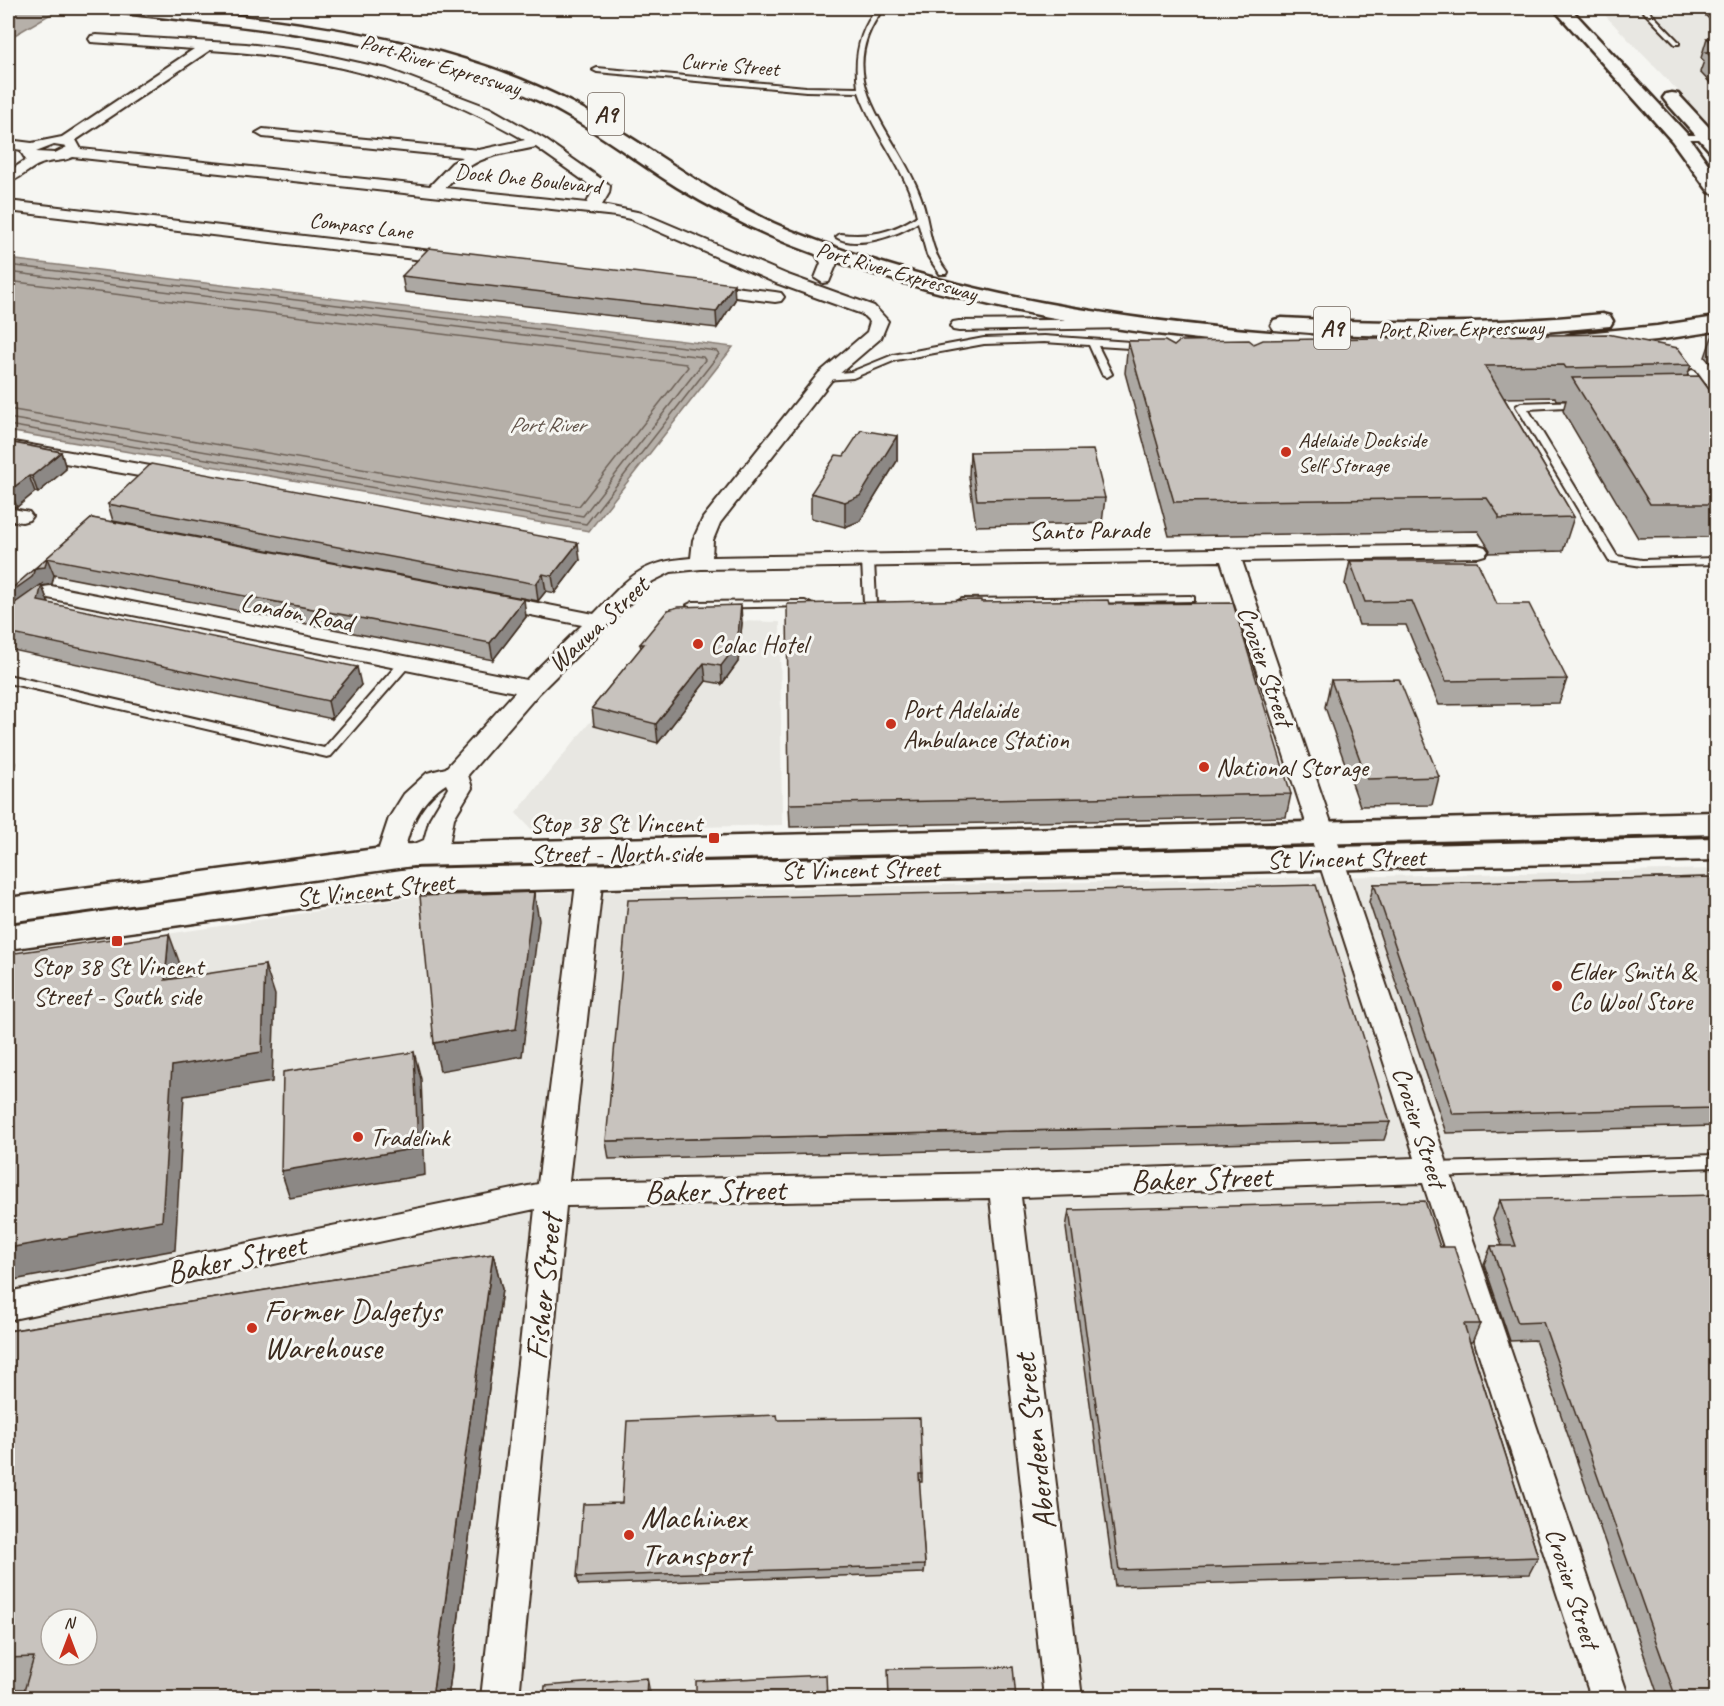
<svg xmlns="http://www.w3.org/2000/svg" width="1724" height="1706" font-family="Caveat,sans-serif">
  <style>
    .built { fill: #e8e7e2; fill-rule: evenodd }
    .water { fill: #b6b0a9; stroke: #857a71; stroke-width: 1.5 }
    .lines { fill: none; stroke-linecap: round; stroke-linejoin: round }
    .shore { stroke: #6c6056; stroke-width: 1.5 }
    .lane-casing { stroke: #3b2a1e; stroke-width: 4 }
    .street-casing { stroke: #3b2a1e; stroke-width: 4 }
    .secondary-casing { stroke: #3b2a1e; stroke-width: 5 }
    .highway-casing { stroke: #3b2a1e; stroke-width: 5 }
    .lane { fill: #f6f6f2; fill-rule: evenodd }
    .street { fill: #f6f6f2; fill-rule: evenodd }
    .secondary { fill: #f6f6f2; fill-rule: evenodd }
    .highway { fill: #f6f6f2; fill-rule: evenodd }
    .wall { fill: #aca8a3; stroke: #3b2a1e; stroke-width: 1.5 }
    .shaded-wall { fill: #8c8885; stroke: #3b2a1e; stroke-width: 1.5 }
    .building { fill: #c8c3be; stroke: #3b2a1e; stroke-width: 1.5; fill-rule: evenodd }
    .poi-dot { fill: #c8321e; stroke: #f6f6f2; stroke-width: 2 }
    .labels { text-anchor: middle; stroke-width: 6; stroke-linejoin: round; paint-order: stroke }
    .far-street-label { font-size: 22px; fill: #3b2a1e; stroke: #f6f6f2 }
    .far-water-label { font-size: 22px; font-style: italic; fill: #605248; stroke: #f6f6f2 }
    .far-poi-label { font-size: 22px; fill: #3b2a1e; stroke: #f6f6f2; text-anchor: start }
    .shield { fill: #f6f6f2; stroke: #73675e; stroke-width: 1.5 }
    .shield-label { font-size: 24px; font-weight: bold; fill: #3b2a1e }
    .street-label { font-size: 26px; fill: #3b2a1e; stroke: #f6f6f2 }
    .poi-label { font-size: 26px; fill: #3b2a1e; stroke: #f6f6f2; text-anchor: start }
    .near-street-label { font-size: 32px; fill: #3b2a1e; stroke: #f6f6f2 }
    .near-poi-label { font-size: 32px; fill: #3b2a1e; stroke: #f6f6f2; text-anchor: start }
  </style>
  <rect width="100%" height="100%" fill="#f6f6f2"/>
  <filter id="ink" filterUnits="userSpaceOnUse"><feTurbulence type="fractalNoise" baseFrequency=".0167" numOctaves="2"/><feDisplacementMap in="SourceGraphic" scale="12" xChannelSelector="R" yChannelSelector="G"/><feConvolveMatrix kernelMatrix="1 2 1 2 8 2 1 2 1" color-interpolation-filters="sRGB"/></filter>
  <g filter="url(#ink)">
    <path class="built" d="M 1598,8 L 1716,8 L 1716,131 L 1706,120 Z
      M 673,620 L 780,622 L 782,825 L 533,831 L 516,813 Z
      M 1716,869 L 1716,1698 L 8,1698 L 8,958 L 418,896 ZM 51,1619 L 87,1619 L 87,1655 L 51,1655 Z"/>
    <path class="water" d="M 8,8 L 61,8 L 8,39 Z
      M 8,259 L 733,347 L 589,531 L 8,431 Z"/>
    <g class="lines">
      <path class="shore" d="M 8,265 L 717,351 L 719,354 L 586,524 L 8,425
        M 8,272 L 703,357 L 705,360 L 583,516 L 8,418
        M 8,281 L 686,364 L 688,367 L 579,506 L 8,409"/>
      <g class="lane-casing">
        <path id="lane" d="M 878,8 L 884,8 C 828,80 896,130 920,195 C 931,224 927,246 947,272 L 946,274 L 940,274 L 927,255 L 918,222 C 900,235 856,250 836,237 L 840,234 C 870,237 892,233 917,216 C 908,170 874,136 859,92 L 806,91 L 597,72 L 593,70 L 597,68 L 806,87 L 858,88 C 854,58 858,31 878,8 Z
          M 1640,8 L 1646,8 L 1679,42 L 1679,44 L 1675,44 Z
          M 1679,135 L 1716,135 L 1716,139 L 1676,139 L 1676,135 Z
          M 1044,336 L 1145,343 L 1150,346 L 1145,349 L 1098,346 L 1112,374 L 1107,377 L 1102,374 L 1089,345 L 1044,342 L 984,344 L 896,360 L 853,378 L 825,380 L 820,377 L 825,374 L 851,372 L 893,355 L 984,338 Z
          M 1692,370 L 1695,371 L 1716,400 L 1716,406 L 1710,404 L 1687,373 Z
          M 1581,401 L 1586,404 L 1584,406 L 1528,409 L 1617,556 L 1642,560 L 1716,558 L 1716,564 L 1642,566 L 1609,561 L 1516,406 L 1521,403 Z
          M 868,557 L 874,560 L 876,603 L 870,606 L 864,603 L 862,560 Z
          M 1190,596 L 1194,597 L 1194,601 L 962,605 L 956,602 L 962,599 Z
          M 805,601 L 811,604 L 809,606 L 693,608 L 687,605 L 693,602 Z
          M 406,658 L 410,659 L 412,662 L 410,665 L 331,756 L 327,757 L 8,683 L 8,675 L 324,748 L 402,659 Z
          M 1716,1155 L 1716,1167 L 1434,1177 L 1428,1175 L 1426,1170 L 1428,1165 L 1434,1163 Z"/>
      </g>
      <g class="street-casing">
        <path id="street" d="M 96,35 L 246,44 L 305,51 L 387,69 L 490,108 L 544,139 L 607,183 L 610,186 L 609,193 L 602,205 L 642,213 L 788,275 L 874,306 L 888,321 L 881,338 L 831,381 L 720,523 L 713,540 L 712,557 L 1478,545 L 1485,547 L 1488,551 L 1485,555 L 1478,557 L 1242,561 L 1629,1698 L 1591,1698 L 1423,1183 L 1021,1197 L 1082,1698 L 1044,1698 L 990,1198 L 566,1206 L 519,1698 L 481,1698 L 535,1209 L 8,1320 L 8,1292 L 538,1184 L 577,876 L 581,870 L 590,867 L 599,870 L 603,876 L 569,1181 L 1004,1173 L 1415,1158 L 1221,561 L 701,569 L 671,572 L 651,582 L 539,693 L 468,775 L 472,788 L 454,818 L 449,845 L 445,851 L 413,864 L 383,854 L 379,848 L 389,818 L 404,794 L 427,773 L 446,768 L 515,692 L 43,597 L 40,592 L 43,587 L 51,586 L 526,680 L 582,625 L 484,606 L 481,601 L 484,596 L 492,594 L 594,614 C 629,578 638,562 691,558 L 693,540 L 703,518 L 819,373 L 867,332 L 870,322 L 862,314 L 776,283 L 630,219 L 616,216 L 73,157 C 63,162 51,160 41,164 C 29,168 20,180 8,182 L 8,172 L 26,160 L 21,152 L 22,150 L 8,148 L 8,140 L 32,143 L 62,137 L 194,49 L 91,42 L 89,39 L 91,36 ZM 210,50 C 327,57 424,82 525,140 L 479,150 L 263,129 L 256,133 L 263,137 L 463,157 L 452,163 L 430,186 L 81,149 L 76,140 ZM 54,145 L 67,147 L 55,153 L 36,152 ZM 536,147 L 594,188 L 587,203 L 445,188 C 476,154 494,156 536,147 ZM 446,784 L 448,788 L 430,818 L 424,840 L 412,845 L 406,844 C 413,818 423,799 446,784 Z
          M 8,201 L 457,254 L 465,259 L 457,264 L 8,211 Z
          M 821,245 L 827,247 L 837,263 L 829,282 L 823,283 L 815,278 L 821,263 L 813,250 Z
          M 702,283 L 775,292 L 781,293 L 784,297 L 781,301 L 775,302 L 696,292 L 694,288 L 696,284 Z
          M 1123,319 L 1129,320 L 1132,324 L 1129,328 L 959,331 L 953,330 L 950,326 L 953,322 L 959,321 Z
          M 8,441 L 156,467 L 163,469 L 166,473 L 163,477 L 156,479 L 8,453 Z
          M 8,508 L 29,512 L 32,516 L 29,520 L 22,522 L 8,520 Z"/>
      </g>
      <g class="secondary-casing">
        <path id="secondary" d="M 1553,8 L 1570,8 L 1686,133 L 1716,175 L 1716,194 L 1709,192 L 1672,141 Z
          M 1672,93 L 1678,94 L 1716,135 L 1716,152 L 1709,150 L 1666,102 L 1663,98 L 1666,94 Z
          M 1716,812 L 1716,834 L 413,866 L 8,922 L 8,898 L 413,844 Z
          M 1716,838 L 1716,860 L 409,893 L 8,949 L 8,925 L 409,869 Z"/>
      </g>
      <g class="highway-casing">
        <path id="highway" d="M 115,8 C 156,5 199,11 240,16 C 354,30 472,50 574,104 C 649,144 713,199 792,231 C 957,297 1134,323 1310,335 L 1318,337 L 1321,342 L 1318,347 L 1310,349 C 1133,337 955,309 789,244 C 750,228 713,209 677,187 C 631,158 588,124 539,101 C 410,39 263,29 123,13 Z
          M 1602,314 L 1610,316 L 1613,321 L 1610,326 L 1522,334 L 1442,337 L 1322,334 L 1274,330 L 1271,325 L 1274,320 L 1282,318 C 1389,324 1495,325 1602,314 Z
          M 1716,317 L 1716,331 L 1657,340 L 1574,348 L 1566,346 L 1563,341 L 1566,336 L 1574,334 L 1657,326 Z"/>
      </g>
      <use href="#lane" class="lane"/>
      <use href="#street" class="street"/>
      <use href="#secondary" class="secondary"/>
      <use href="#highway" class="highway"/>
    </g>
    <path class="wall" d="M 1709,8 L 1716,8 L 1716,25 L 1706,16 Z
      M 1707,38 L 1716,38 L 1716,89 L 1700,72 L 1704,61 L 1701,58 Z
      M 402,276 L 735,300 L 717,328 L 405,292 Z
      M 1716,325 L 1716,370 L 1705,357 Z
      M 1128,341 L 1174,346 L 1254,344 L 1691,365 L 1687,377 L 1710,391 L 1716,391 L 1716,537 L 1638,538 L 1563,411 L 1566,400 L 1556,400 L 1555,397 L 1504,398 L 1574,517 L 1563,551 L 1489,553 L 1490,550 L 1478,531 L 1169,536 L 1125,373 Z
      M 897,436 L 897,461 L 860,521 L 845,527 L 811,518 L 811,493 Z
      M 8,442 L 61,452 L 66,469 L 38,493 L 35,492 L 17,507 L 8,506 Z
      M 970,452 L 1105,498 L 1102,523 L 976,526 L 969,477 Z
      M 108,504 L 580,560 L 555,593 L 546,591 L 538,601 L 113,521 Z
      M 92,518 L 526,617 L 493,660 L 54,575 L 52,584 L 42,586 L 48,602 L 48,603 L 361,685 L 332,719 L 8,649 L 8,592 Z
      M 1350,561 L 1497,604 L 1567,679 L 1559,703 L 1439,705 L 1406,625 L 1359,625 L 1345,584 Z
      M 981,602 L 1109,604 L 1291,794 L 1286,817 L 790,827 L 789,804 Z
      M 742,623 L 738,662 L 722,684 L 706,681 L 658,743 L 594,726 L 592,708 L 641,648 L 640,644 Z
      M 1331,680 L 1439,777 L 1432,805 L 1360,806 L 1325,707 Z
      M 1716,877 L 1716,1126 L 1446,1133 L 1369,902 L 1374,884 Z
      M 1390,1122 L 1384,1140 L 609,1159 L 606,1141 Z
      M 1500,1200 L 1716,1698 L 1659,1698 L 1535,1340 L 1510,1341 L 1484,1264 L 1491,1246 L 1502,1246 L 1493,1219 Z
      M 1069,1210 L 1440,1247 L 1480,1324 L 1472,1342 L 1470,1342 L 1538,1557 L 1529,1574 L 1115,1586 L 1066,1228 Z
      M 493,1254 L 502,1289 L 448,1698 L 22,1698 L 25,1689 L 8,1689 L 8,1331 Z
      M 778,1420 L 922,1474 L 922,1482 L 919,1482 L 925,1565 L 924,1573 L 579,1585 L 577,1577 L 622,1503 Z"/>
    <path class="shaded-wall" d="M 734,284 L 735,300 L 717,328 L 716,312 Z
      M 897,436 L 897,461 L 860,521 L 845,527 L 845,502 Z
      M 61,452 L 66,469 L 38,493 L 32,476 Z
      M 29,476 L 35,492 L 17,507 L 10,490 Z
      M 578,543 L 580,560 L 555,593 L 552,576 Z
      M 47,558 L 54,575 L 52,584 L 42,586 L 48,602 L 45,619 L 8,617 L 8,594 Z
      M 543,574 L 546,591 L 538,601 L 536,584 Z
      M 524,599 L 526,617 L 493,660 L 490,643 Z
      M 741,605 L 742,623 L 738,662 L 722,684 L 721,666 Z
      M 704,663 L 706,681 L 658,743 L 656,724 Z
      M 357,667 L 361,685 L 332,719 L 328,701 Z
      M 8,745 L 15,763 L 8,802 Z
      M 534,892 L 539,920 L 522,1056 L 440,1071 L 434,1043 Z
      M 169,934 L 180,964 L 177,1010 L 165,980 Z
      M 265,965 L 275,995 L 272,1082 L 184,1096 L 175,1250 L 8,1281 L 8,1248 L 172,1066 Z
      M 414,1052 L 421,1079 L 425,1175 L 290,1198 L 281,1171 Z
      M 493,1254 L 502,1289 L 448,1698 L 432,1698 Z
      M 647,1678 L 651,1698 L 646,1698 Z"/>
    <path class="building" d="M 1707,38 L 1716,38 L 1716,46 Z
      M 1716,51 L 1716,61 L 1706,52 Z
      M 429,248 L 734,284 L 716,312 L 402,276 Z
      M 1607,334 L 1678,348 L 1691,365 L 1566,368 L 1564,365 L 1485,366 L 1574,517 L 1499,519 L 1499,516 L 1487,498 L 1174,502 L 1128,341 L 1165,341 L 1174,346 L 1180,341 L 1249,340 L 1254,344 L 1263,340 Z
      M 1699,376 L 1710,391 L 1716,391 L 1716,504 L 1650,504 L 1572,378 Z
      M 861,430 L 897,436 L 860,496 L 845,502 L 811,493 L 836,455 L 844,456 Z
      M 8,442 L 61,452 L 32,476 L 29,476 L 10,490 L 8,490 Z
      M 1093,450 L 1105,498 L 977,500 L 970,452 Z
      M 151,464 L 578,543 L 552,576 L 543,574 L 536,584 L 108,504 Z
      M 92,518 L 524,599 L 490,643 L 47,558 L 45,567 L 35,568 L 32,577 L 8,594 L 8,592 Z
      M 1350,561 L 1477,561 L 1497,604 L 1529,604 L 1567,679 L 1446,681 L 1412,601 L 1365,602 Z
      M 42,584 L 38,601 L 357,667 L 328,701 L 8,633 L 8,608 Z
      M 981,600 L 981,602 L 1108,600 L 1109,604 L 1233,603 L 1291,794 L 789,804 L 787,604 Z
      M 741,605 L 737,645 L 721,666 L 704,663 L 656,724 L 592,708 L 644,644 L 640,644 L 668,610 L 678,607 Z
      M 1399,679 L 1439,777 L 1367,779 L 1331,680 Z
      M 1716,877 L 1716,1108 L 1453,1114 L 1374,884 Z
      M 1316,885 L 1390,1122 L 606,1141 L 628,900 Z
      M 534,892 L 516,1029 L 434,1043 L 420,896 Z
      M 169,934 L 165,980 L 265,965 L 262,1052 L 172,1066 L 162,1221 L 8,1248 L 8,954 L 118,938 L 118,942 Z
      M 414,1052 L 418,1148 L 281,1171 L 283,1072 Z
      M 1716,1195 L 1716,1698 L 1676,1698 L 1543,1322 L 1518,1323 L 1491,1246 L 1516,1246 L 1500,1200 Z
      M 1425,1201 L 1440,1247 L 1454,1247 L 1480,1324 L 1464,1324 L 1538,1557 L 1119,1570 L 1069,1210 Z
      M 493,1254 L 432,1698 L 22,1698 L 34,1657 L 8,1658 L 8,1331 ZM 51,1619 L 87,1619 L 87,1655 L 51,1655 Z
      M 777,1415 L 778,1420 L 920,1418 L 922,1474 L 919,1474 L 925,1565 L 577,1577 L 583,1504 L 622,1503 L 627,1421 Z
      M 1013,1667 L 1016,1698 L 889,1698 L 888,1669 Z
      M 826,1675 L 827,1698 L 696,1698 L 696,1681 Z
      M 647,1678 L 646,1698 L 544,1698 L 545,1686 Z"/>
  </g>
  <g class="poi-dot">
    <circle cx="1286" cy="452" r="6"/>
    <circle cx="698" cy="644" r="6"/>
    <circle cx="891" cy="724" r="6"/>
    <circle cx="1204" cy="767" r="6"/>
    <rect x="708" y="832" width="12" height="12" rx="3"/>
    <rect x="111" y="935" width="12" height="12" rx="3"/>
    <circle cx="1557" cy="986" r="6"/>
    <circle cx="358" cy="1137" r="6"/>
    <circle cx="252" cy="1328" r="6"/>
    <circle cx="629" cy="1535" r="6"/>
  </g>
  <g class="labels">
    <g class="far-street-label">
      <text transform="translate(441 64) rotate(17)" y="8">Port River Expressway</text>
      <text transform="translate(730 64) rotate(5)" y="8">Currie Street</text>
      <text transform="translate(528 178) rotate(6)" y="8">Dock One Boulevard</text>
      <text transform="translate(361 225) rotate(7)" y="8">Compass Lane</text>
      <text transform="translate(897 271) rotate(16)" y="8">Port River Expressway</text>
      <text transform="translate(1461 328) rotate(-1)" y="8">Port River Expressway</text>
    </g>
    <g class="far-water-label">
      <text x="547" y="432">Port River</text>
    </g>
    <g class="far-poi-label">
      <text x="1298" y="447">Adelaide Dockside<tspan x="1298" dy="25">Self Storage</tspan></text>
    </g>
    <g class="shield">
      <rect x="588" y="93" width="36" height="42" rx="4.5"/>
      <rect x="1314" y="307" width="36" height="42" rx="4.5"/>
    </g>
    <g class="shield-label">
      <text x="606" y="122">A9</text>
      <text x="1332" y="336">A9</text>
    </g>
    <g class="street-label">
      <text transform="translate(1089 530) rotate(-1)" y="9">Santo Parade</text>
      <text transform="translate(297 612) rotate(11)" y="9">London Road</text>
      <text transform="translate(598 624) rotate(-43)" y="9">Wauwa Street</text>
      <text transform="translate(1266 666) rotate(71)" y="9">Crozier Street</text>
      <text transform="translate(1346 858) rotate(-1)" y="9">St Vincent Street</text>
      <text transform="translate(860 869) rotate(-1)" y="9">St Vincent Street</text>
      <text transform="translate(375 889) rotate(-6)" y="9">St Vincent Street</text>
      <text transform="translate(1420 1127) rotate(72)" y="9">Crozier Street</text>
      <text transform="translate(1573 1588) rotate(72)" y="9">Crozier Street</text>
    </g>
    <g class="poi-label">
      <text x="710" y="653">Colac Hotel</text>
      <text x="903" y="718">Port Adelaide<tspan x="903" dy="30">Ambulance Station</tspan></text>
      <text x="1216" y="776">National Storage</text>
      <text x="702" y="832" text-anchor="end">Stop 38 St Vincent<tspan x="702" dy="30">Street - North side</tspan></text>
      <text x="117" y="975" text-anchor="middle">Stop 38 St Vincent<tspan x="117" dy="30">Street - South side</tspan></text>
      <text x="1569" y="980">Elder Smith &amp;<tspan x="1569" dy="30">Co Wool Store</tspan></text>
      <text x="370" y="1146">Tradelink</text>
    </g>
    <g class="near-street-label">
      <text transform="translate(1201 1178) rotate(-2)" y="11">Baker Street</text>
      <text transform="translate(715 1190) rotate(-1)" y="11">Baker Street</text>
      <text transform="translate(236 1258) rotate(-12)" y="11">Baker Street</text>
      <text transform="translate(543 1287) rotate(-84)" y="11">Fisher Street</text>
      <text transform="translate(1034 1442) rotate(-97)" y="11">Aberdeen Street</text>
    </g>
    <g class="near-poi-label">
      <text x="264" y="1321">Former Dalgetys<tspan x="264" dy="37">Warehouse</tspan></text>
      <text x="641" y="1528">Machinex<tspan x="641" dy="37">Transport</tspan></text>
    </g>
  </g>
  <rect width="1724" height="1706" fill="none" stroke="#f6f6f2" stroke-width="30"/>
  <rect x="15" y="15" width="1694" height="1676" fill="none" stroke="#3b2a1e" stroke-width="2" filter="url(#ink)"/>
  <g transform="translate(69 1637)"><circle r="28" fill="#f6f6f2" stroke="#aba49d" stroke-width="1.5"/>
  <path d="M0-4.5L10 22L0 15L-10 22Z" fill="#c8321e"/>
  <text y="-9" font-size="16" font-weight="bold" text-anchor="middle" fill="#3b2a1e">N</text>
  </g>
</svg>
